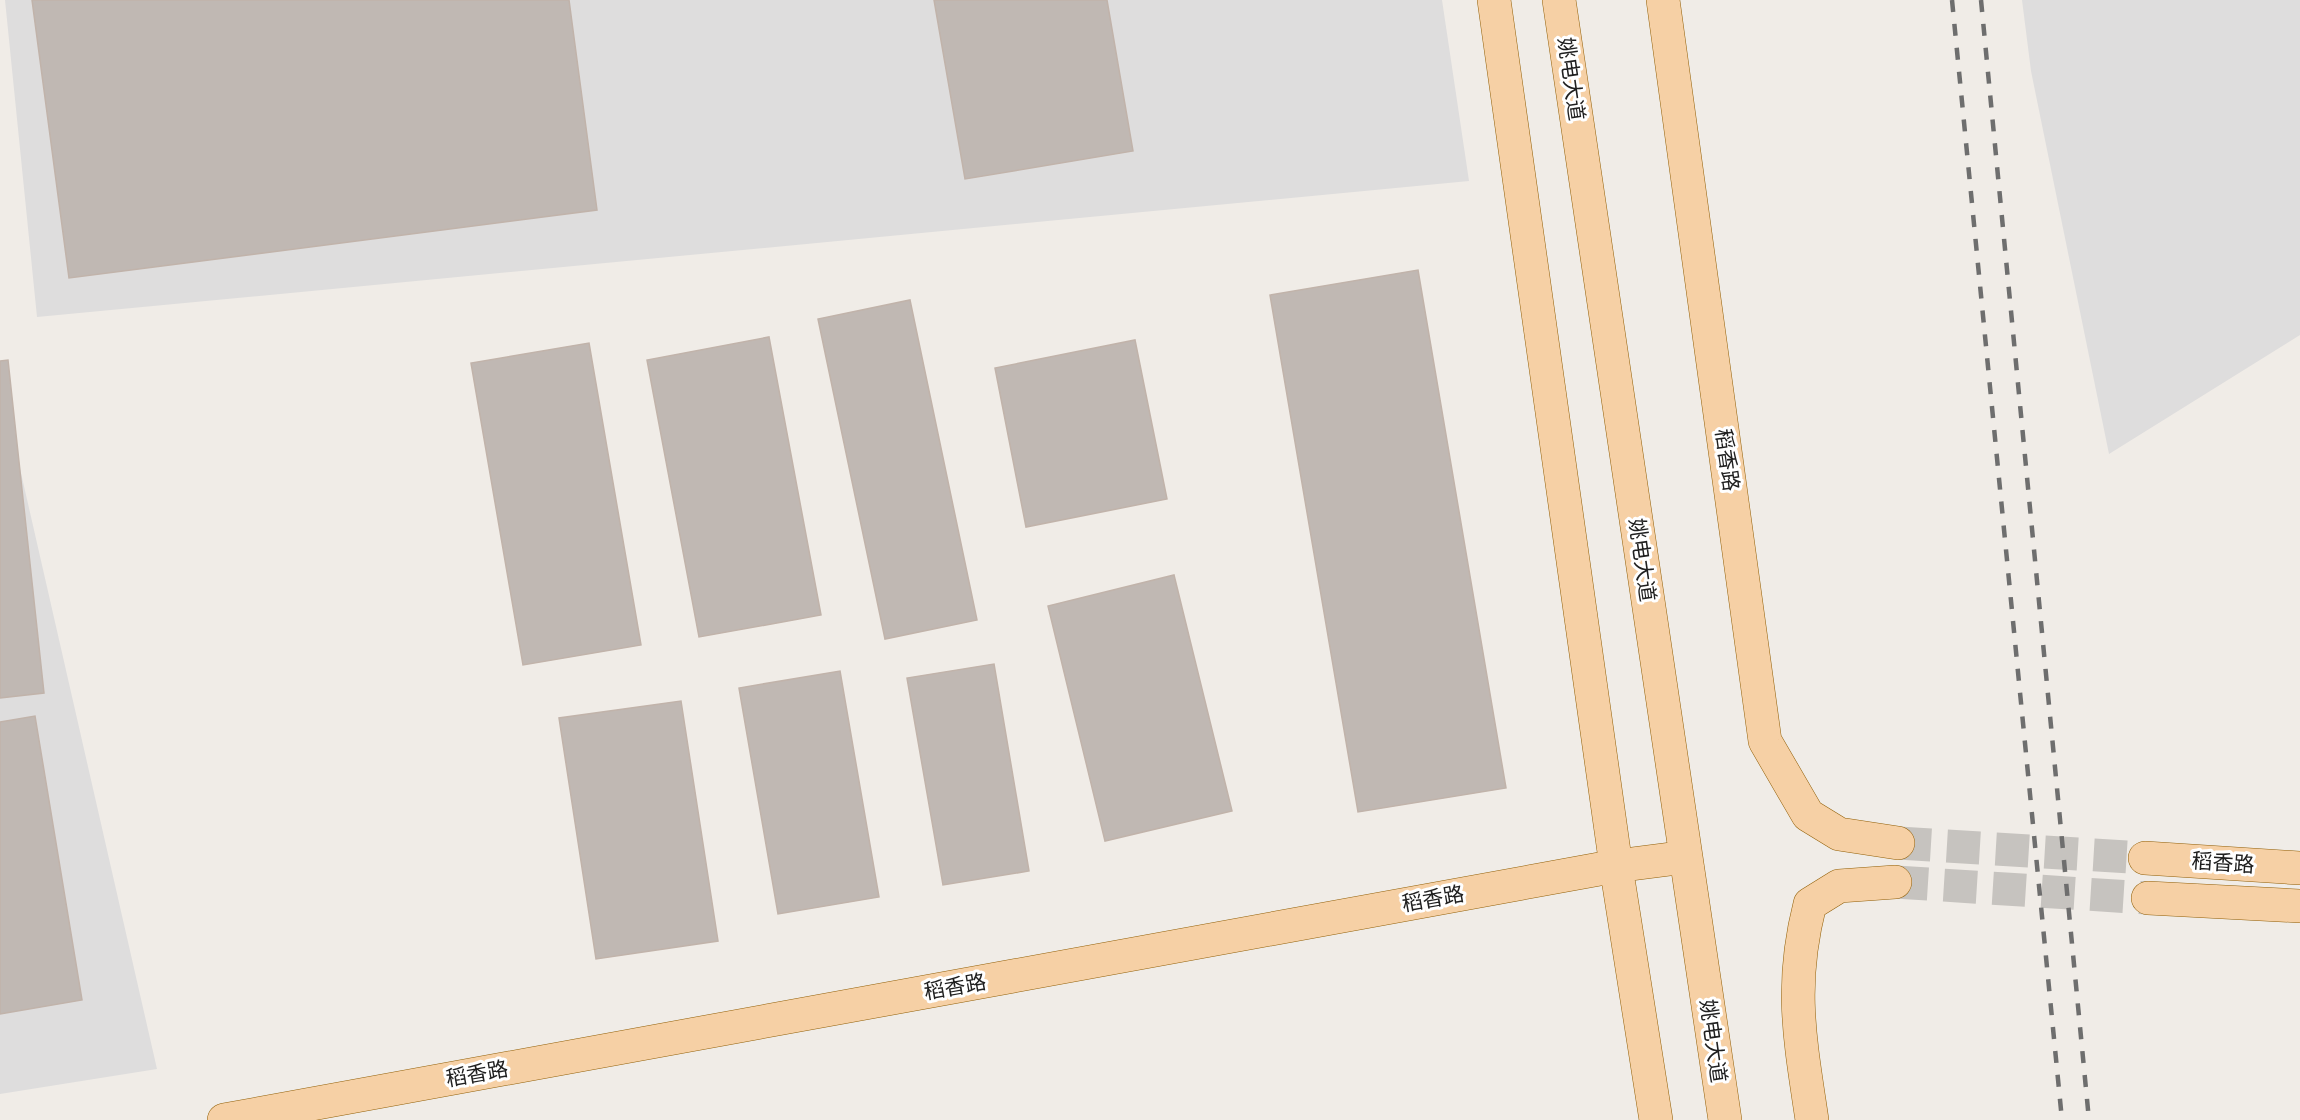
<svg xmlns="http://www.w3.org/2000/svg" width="2300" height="1120" font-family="Signika,'Noto Sans SC',sans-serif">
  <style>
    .residential { fill: #dedddd }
    .building { fill: #c0b8b3; stroke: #c1b3aa; stroke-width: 1.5 }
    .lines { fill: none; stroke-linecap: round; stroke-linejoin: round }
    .major-tunnel { stroke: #c6c3bf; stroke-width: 33; stroke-dasharray: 33 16; stroke-linecap: butt }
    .major-casing { stroke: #926009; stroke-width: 34 }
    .major { stroke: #f6d0a5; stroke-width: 33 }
    .rail { stroke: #6e6e6e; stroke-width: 4.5; stroke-dasharray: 12 12; stroke-linecap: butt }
    .labels { text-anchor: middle; stroke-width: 6; stroke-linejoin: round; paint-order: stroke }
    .street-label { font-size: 21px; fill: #202020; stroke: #fff }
  </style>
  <rect width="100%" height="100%" fill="#f0ece7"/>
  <path class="residential" d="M 5,0 L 1442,0 L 1469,181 L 37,317 Z
    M 2022,0 L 2300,0 L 2300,335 L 2109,454 L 2031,71 Z
    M 0,381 L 157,1069 L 0,1094 Z"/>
  <path class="building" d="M 32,0 L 569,0 L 597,210 L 69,278 Z
    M 934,0 L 1107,0 L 1133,151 L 965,179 Z
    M 1418,270 L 1506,788 L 1358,812 L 1270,295 Z
    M 910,300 L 977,620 L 885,639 L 818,319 Z
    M 769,337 L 821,615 L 699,637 L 647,360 Z
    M 1135,340 L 1167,499 L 1026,527 L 995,368 Z
    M 589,343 L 641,645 L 523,665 L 471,363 Z
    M 8,360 L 44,693 L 0,698 L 0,361 Z
    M 1174,575 L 1232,811 L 1105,841 L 1048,606 Z
    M 994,664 L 1029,871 L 943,885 L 907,678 Z
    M 840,671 L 879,897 L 778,914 L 739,688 Z
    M 681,701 L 718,941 L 596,959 L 559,718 Z
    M 35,716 L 82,1000 L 0,1014 L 0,722 Z"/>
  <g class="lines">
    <path class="major-tunnel" d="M 1898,843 L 2145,858
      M 1895,882 L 2148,898"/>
    <g class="major-casing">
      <path id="major" d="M 1494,0 L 1616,866 L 1656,1120
        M 1559,0 L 1725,1120
        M 1663,0 L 1765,741 L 1808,815 L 1839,834 L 1898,843
        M 2145,858 L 2300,868
        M 2148,898 L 2300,906
        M 224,1120 L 1616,866 L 1686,857
        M 1812,1120 C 1800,1039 1789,986 1810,904 L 1839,886 L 1895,882"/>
    </g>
    <use href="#major" class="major"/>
    <path class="rail" d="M 1952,0 L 2062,1120
      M 1981,0 L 2089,1120"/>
  </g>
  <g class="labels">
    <g class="street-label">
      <text transform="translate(1571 79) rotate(82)" y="7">姚电大道</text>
      <text transform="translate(1727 460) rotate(82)" y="7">稻香路</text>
      <text transform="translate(1642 560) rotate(82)" y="7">姚电大道</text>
      <text transform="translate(2223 863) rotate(4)" y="7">稻香路</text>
      <text transform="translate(1433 899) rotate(-10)" y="7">稻香路</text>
      <text transform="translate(955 987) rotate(-10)" y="7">稻香路</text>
      <text transform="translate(1713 1041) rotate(82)" y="7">姚电大道</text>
      <text transform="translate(477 1074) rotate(-10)" y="7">稻香路</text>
    </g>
  </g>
</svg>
